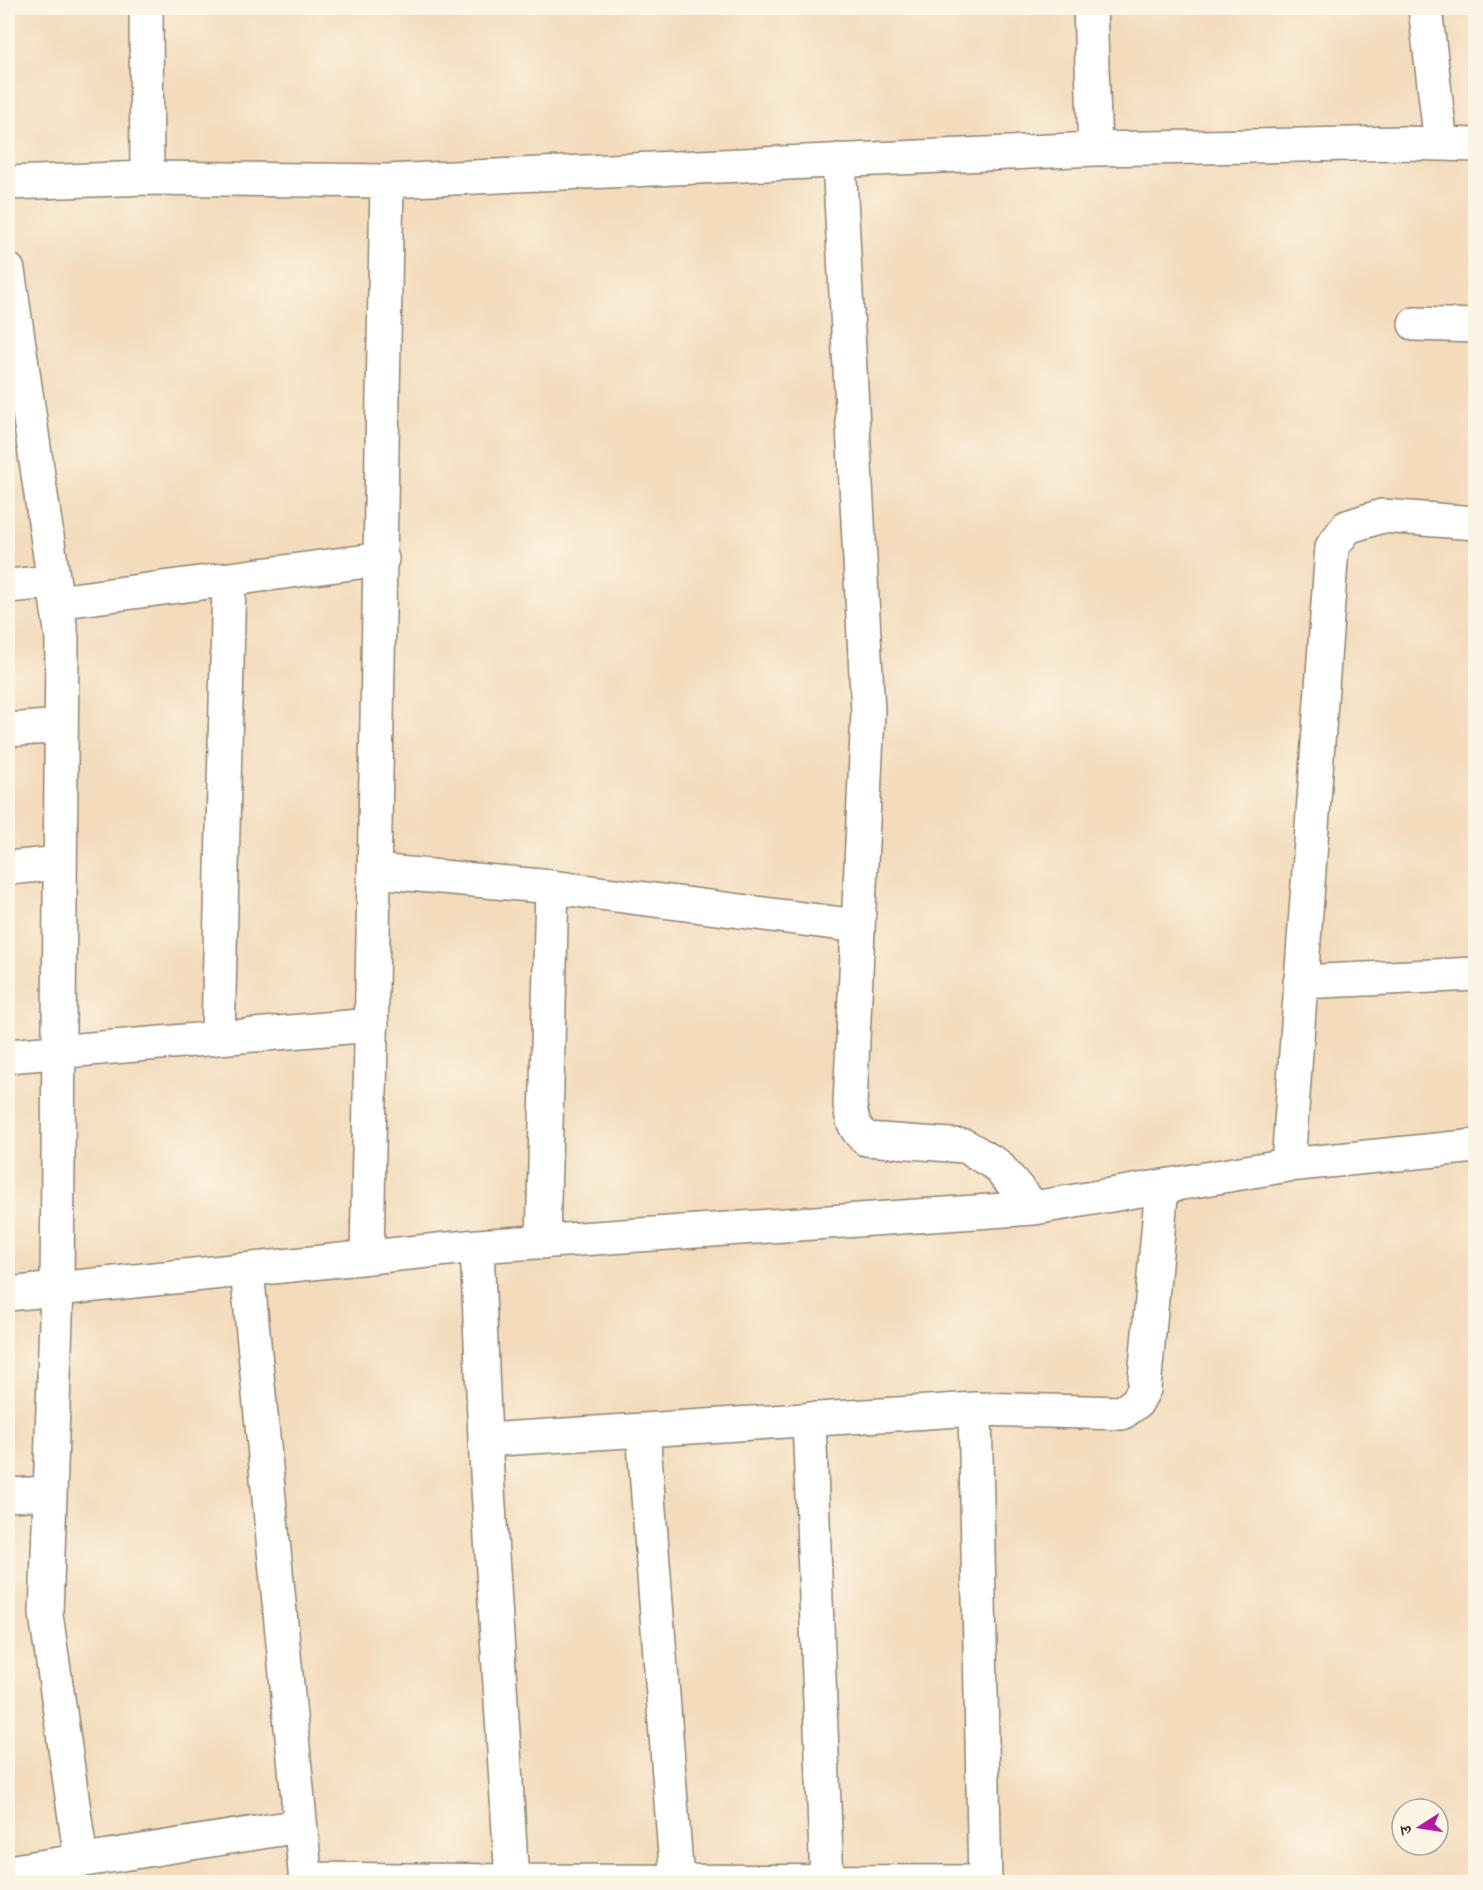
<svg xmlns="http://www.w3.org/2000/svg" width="1483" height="1890" font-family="Cardo,'Noto Serif Devanagari',serif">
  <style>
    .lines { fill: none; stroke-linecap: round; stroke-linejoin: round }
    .minor-casing { stroke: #8f8373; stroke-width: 36 }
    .minor { stroke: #fff; stroke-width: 33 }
  </style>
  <rect width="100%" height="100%" fill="#fcf5e5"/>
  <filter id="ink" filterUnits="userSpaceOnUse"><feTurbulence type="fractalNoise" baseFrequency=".0167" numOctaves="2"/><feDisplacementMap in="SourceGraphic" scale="12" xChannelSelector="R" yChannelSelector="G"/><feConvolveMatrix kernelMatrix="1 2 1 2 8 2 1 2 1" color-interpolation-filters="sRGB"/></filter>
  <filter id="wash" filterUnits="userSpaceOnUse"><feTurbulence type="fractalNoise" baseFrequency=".008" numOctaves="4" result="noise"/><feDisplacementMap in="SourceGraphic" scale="24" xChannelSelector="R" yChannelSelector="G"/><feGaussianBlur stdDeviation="1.35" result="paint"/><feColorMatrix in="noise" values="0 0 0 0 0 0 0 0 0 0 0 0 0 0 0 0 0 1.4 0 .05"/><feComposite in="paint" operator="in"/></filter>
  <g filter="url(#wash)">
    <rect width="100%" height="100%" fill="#f3dbbb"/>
  </g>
  <g filter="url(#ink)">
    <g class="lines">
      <g class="minor-casing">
        <path id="minor" d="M 146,8 L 147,178
          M 1090,8 L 1095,149
          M 1425,8 L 1441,144
          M 839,160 L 868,712 L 850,1105 C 852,1120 854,1129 866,1139 L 965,1146 L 997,1165 L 1034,1208
          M 8,183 L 147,178 L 387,181 L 1095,149 L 1404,143 L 1476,145
          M 8,270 L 62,638 L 57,1289 L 46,1614 L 81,1860
          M 1415,324 L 1476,326
          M 8,586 L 53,582
          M 57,602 L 382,559
          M 8,730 L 61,726
          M 8,868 L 60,863
          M 375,871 L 552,887 L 858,926
          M 1300,982 L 1476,974
          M 218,1036 L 229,579
          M 8,1056 L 372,1025
          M 1288,1165 L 1332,547 L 1347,527 L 1382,516 L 1476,523
          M 543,1242 L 552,887
          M 477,1246 L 485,1440
          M 367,1257 L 387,181
          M 247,1270 L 306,1882
          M 8,1294 L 477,1246 L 1034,1208 L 1288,1165 L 1476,1146
          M 975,1409 L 1122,1413 L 1137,1402 L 1144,1389 L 1162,1186
          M 809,1419 L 827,1882
          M 643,1430 L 677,1881
          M 8,1495 L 49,1493
          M 8,1872 L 300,1826
          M 305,1879 L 512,1881 L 485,1440 L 975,1409 L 985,1882
          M 512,1881 L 985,1882"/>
      </g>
      <use href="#minor" class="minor"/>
    </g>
  </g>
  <rect width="1483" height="1890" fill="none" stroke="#fcf5e5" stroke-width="30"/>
  <g transform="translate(1420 1827) rotate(258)"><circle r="28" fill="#fcf5e5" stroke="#a8a49b" stroke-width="1.5"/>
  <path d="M0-4.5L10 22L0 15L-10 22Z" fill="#b5179e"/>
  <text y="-9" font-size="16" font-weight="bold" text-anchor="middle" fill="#2b2b2b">उ</text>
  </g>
</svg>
